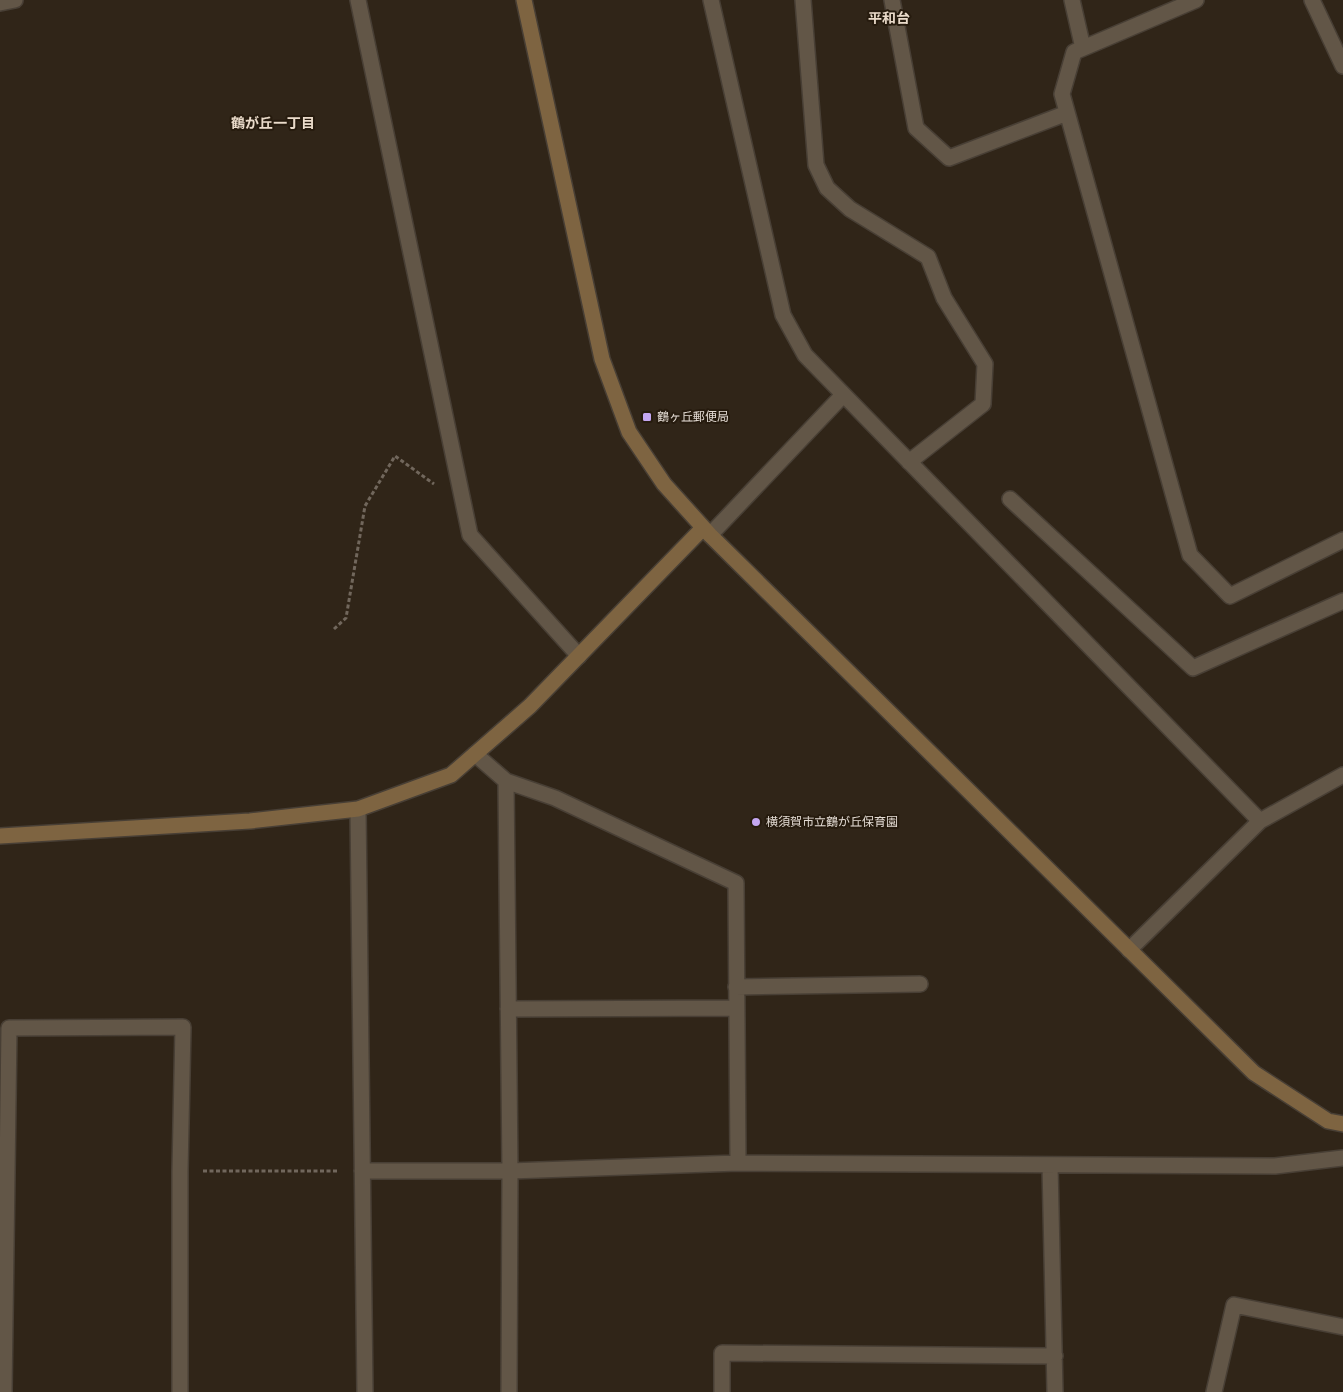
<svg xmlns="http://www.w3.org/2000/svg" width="1343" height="1392" font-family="Raleway,'Noto Sans JP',sans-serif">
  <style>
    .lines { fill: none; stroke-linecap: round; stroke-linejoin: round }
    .lane-casing { stroke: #483f35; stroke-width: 18 }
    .street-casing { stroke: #483f35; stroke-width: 18 }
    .secondary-casing { stroke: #483f35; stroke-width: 18 }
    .path { stroke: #71675c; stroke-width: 3; stroke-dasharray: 4 2.5; stroke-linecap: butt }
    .lane { stroke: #625647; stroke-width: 15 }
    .street { stroke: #625647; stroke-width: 15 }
    .secondary { stroke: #7e6441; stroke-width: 15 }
    .poi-dot { fill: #c4a7f1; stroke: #261b0e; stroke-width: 2 }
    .labels { text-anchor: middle; stroke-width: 4; stroke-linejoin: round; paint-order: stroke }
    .poi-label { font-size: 12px; fill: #e2dad2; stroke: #261b0e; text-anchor: start }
    .neighbourhood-label { font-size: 14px; font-weight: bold; fill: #eadbca; stroke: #261b0e }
  </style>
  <rect width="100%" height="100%" fill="#302518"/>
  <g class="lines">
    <g class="lane-casing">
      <path id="lane" d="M 892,0 L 916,128 L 949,158 L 1067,113
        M 1072,0 L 1083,48
        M 1196,0 L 1074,52 L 1062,94 L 1190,555 L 1230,596 L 1343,540"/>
    </g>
    <g class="street-casing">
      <path id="street" d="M 358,0 L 470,535 L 579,656
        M 711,0 L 783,315 L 805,355 L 1260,821
        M 803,0 L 816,165 L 827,188 L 850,209 L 928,257 L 944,298 L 985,364 L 983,404 L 909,462
        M 1312,0 L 1343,66
        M 0,3 L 15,0
        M 1010,499 L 1193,668 L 1343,601
        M 710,535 L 843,395
        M 475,754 L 506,781 L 510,1171 L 509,1392
        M 506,781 L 555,798 L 736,883 L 738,1163
        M 358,809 L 365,1392
        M 1129,950 L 1260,821 L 1343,775
        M 736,987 L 920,984
        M 508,1009 L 736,1008
        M 1050,1165 L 1055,1392
        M 362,1171 L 510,1171 L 738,1163 L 1275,1166 L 1343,1158
        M 4,1392 L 9,1028 L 183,1027 L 180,1171 L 180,1392
        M 722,1392 L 722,1353 L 1055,1356
        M 1214,1392 L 1234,1305 L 1343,1327"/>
    </g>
    <g class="secondary-casing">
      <path id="secondary" d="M 524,0 L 602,359 L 629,432 L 664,484 L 710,535 L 1254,1073 L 1328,1121 L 1343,1124
        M 0,836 L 250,821 L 358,809 L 451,775 L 530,706 L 703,528"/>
    </g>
    <path class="path" d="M 334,629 L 346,618 L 365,506 L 395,456 L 434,484
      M 203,1171 L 339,1171"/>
    <use href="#lane" class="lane"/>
    <use href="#street" class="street"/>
    <use href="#secondary" class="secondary"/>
  </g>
  <g class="poi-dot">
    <rect x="642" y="412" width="10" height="10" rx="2.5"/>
    <circle cx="756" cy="822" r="5"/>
  </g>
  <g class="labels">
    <g class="poi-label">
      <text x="657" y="421">鶴ヶ丘郵便局</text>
      <text x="766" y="826">横須賀市立鶴が丘保育園</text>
    </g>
    <g class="neighbourhood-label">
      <text x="889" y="23">平和台</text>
      <text x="273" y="128">鶴が丘一丁目</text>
    </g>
  </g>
</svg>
